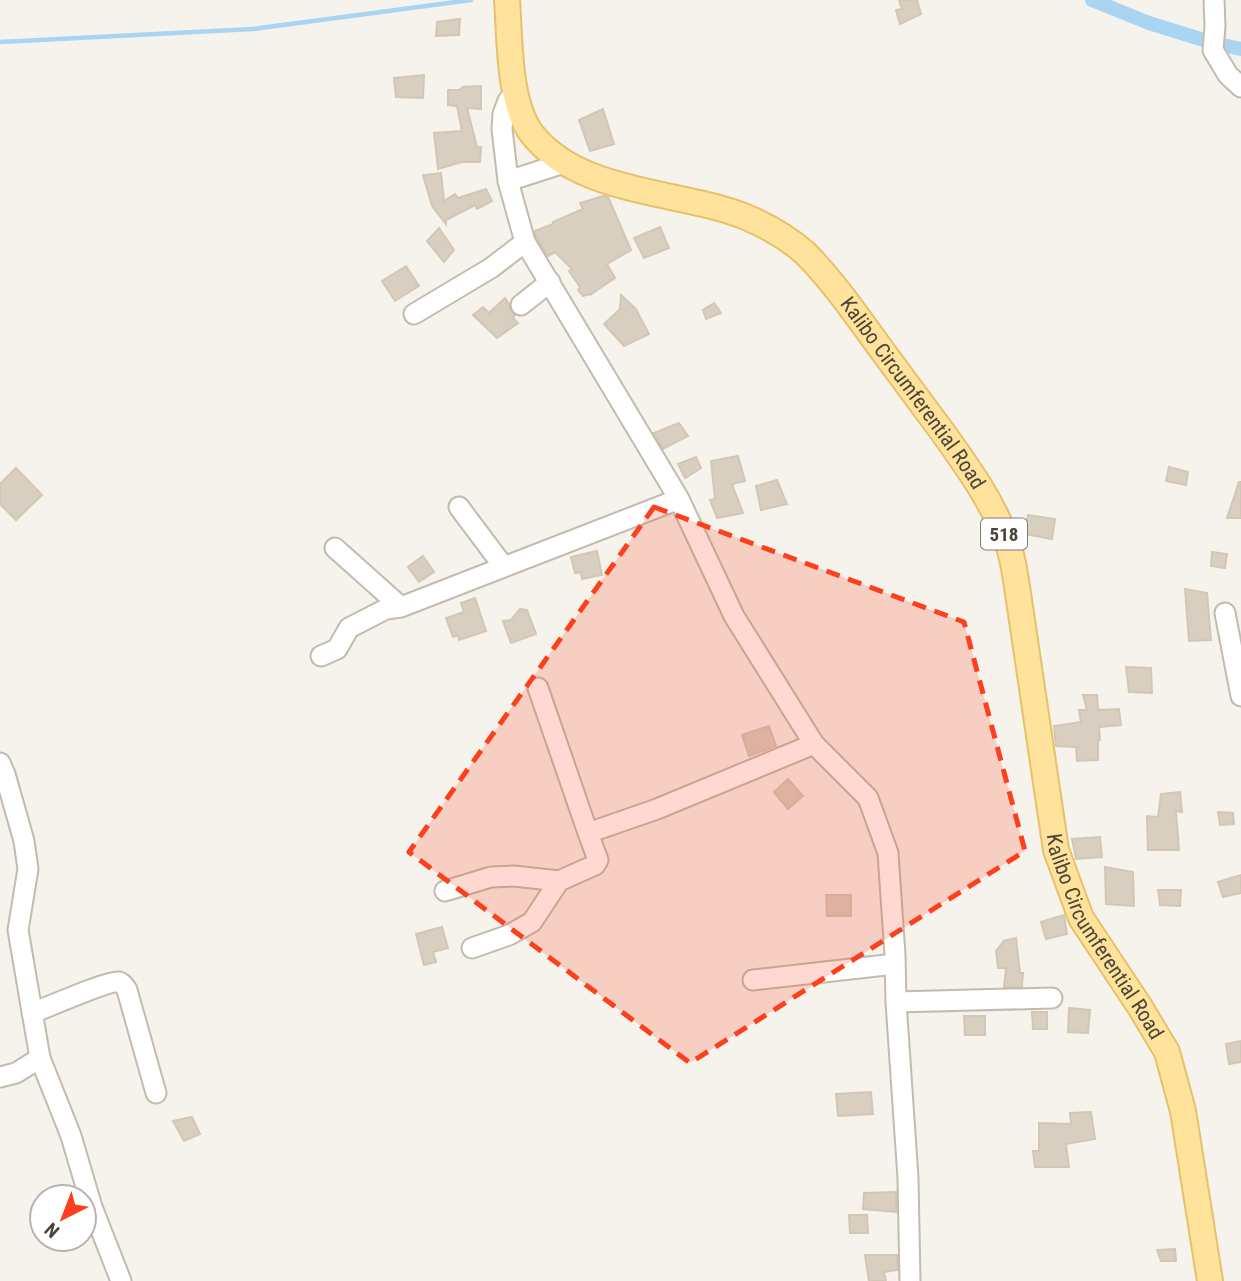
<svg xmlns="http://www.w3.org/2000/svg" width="1241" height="1281" font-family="'Roboto Condensed',sans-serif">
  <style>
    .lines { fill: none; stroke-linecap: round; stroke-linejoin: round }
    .stream { stroke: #a9d4f2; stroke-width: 4.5 }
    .canal { stroke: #a9d4f2; stroke-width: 14 }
    .building { fill: #d8cfc1; stroke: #d3c7b4; stroke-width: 2 }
    .minor-casing { stroke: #c2bbae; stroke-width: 23 }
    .major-casing { stroke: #e6c16a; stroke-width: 28 }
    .minor { stroke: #fff; stroke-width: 19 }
    .major { stroke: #ffe39c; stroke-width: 24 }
    .marked { fill: #fc3f1d; fill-opacity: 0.2; stroke: #fc3f1d; stroke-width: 5; stroke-dasharray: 14 9; stroke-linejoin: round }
    .labels { text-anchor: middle; stroke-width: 6; stroke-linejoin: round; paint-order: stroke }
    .shield { fill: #fff; stroke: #817c74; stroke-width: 2 }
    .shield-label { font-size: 19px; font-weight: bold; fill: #4b4439 }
    .street-label { font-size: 21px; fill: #4b4439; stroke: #fff }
  </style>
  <rect width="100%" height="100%" fill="#f6f3ec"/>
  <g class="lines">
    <path class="stream" d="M 0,42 L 253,29 L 471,0"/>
    <path class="canal" d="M 1092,0 L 1149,23 L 1207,41
      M 1217,44 L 1241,49"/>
  </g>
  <path class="building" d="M 899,0 L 917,0 L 921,14 L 900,24 L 896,10 L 902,9 Z
    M 460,19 L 459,35 L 436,36 L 437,22 Z
    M 424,75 L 423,98 L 396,97 L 394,78 Z
    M 481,86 L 481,109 L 467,108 L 477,147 L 481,147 L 480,162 L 462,162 L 438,169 L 434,133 L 462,131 L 457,106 L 448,105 L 448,90 L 459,90 L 463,87 Z
    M 603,109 L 614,144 L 590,151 L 579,120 Z
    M 441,173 L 444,201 L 455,194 L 458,198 L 486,189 L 492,201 L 477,209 L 475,205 L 446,220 L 446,224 L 432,206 L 423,175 Z
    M 603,196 L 608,197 L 631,250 L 607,264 L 615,278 L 590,295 L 589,294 L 583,296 L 578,290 L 580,287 L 569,271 L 572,269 L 555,252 L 548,256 L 536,237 L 535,231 L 553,224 L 553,222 L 583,209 L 580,203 Z
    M 660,227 L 669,248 L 644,258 L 634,238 Z
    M 439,228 L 454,250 L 444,262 L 427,241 Z
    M 406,266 L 419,286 L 395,301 L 382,281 Z
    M 621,295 L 636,309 L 649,334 L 624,346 L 604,324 L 620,309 Z
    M 505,298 L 509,304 L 511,312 L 515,315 L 513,318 L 518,323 L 497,338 L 473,315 L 483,307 L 489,313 Z
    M 714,303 L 721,313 L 706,319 L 703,310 Z
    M 679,423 L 688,436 L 663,449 L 654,433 Z
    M 738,456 L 745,481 L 732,484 L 743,513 L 717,518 L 710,500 L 715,499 L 711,461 Z
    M 696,457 L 701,468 L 685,478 L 678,464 Z
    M 1169,467 L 1188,472 L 1186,485 L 1166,481 Z
    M 16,468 L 42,495 L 16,520 L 0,504 L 0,484 Z
    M 777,480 L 787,504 L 761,510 L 756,486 Z
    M 1239,482 L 1241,482 L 1241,518 L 1227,518 Z
    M 1028,515 L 1055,519 L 1052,539 L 1024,534 Z
    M 597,551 L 602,575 L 582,579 L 581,572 L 575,573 L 571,557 Z
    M 1212,552 L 1227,554 L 1225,568 L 1211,566 Z
    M 423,556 L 434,572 L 419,582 L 408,567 Z
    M 1185,589 L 1207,593 L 1211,640 L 1189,641 Z
    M 475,598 L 486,631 L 459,640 L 458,635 L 453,637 L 446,618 L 464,612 L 461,603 Z
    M 520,609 L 527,610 L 536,634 L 511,643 L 503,621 L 511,620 Z
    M 1126,667 L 1151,668 L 1152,693 L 1129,692 Z
    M 1083,695 L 1097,695 L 1098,710 L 1119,709 L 1121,725 L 1099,727 L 1100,740 L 1098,740 L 1098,760 L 1077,761 L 1076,747 L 1056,746 L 1054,726 L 1081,722 L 1079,710 L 1087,710 Z
    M 769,726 L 776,746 L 749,756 L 742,735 Z
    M 788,779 L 803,796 L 788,809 L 774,792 Z
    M 1180,792 L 1182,812 L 1176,811 L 1179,850 L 1148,850 L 1147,816 L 1158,817 L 1161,794 Z
    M 1218,812 L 1233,813 L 1234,824 L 1220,825 Z
    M 1100,837 L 1102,857 L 1076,859 L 1072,839 Z
    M 1105,867 L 1133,872 L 1134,906 L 1106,904 Z
    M 1241,875 L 1241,893 L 1223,897 L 1218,882 Z
    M 1158,890 L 1181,890 L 1180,906 L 1160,905 Z
    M 826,895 L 851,895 L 851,916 L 827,916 Z
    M 1064,915 L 1067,934 L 1046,939 L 1041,922 Z
    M 442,927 L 448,948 L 433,952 L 436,962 L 424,965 L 416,934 Z
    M 1016,938 L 1020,973 L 1023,973 L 1022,987 L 1004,987 L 1006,968 L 998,968 L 996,951 L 1004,941 Z
    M 1069,1008 L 1090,1010 L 1088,1033 L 1068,1032 Z
    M 1032,1012 L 1047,1012 L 1047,1029 L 1033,1029 Z
    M 964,1016 L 985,1016 L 985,1035 L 965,1035 Z
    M 1241,1041 L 1241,1062 L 1229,1064 L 1226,1044 Z
    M 871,1092 L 873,1114 L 838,1116 L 836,1094 Z
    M 1091,1112 L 1095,1139 L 1066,1144 L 1069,1167 L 1035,1167 L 1033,1151 L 1039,1151 L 1039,1123 L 1071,1124 L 1070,1113 Z
    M 192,1117 L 200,1134 L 184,1141 L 173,1121 Z
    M 896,1192 L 896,1212 L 863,1209 L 864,1193 Z
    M 849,1215 L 867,1215 L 868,1233 L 850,1233 Z
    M 1175,1249 L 1176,1261 L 1161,1261 L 1157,1250 Z
    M 865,1255 L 897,1255 L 898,1270 L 884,1272 L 886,1281 L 869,1281 Z"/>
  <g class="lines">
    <g class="minor-casing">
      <path id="minor" d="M 1214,0 L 1215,26 L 1213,50 L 1228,75 L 1241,87
        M 515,91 L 508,101 L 503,114 L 502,129 L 508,181 L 525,242 L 679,499 L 734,616 L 814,744 L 868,798 L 888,853 L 895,955 L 896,1002 L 908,1178 L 910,1281
        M 508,181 L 564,163
        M 521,305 L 550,282
        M 414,314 L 491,268 L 525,242
        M 459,507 L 504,567
        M 335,548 L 401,607
        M 1225,613 L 1241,696
        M 321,656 L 337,649 L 349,628 L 386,609 L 401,607 L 679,499
        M 538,688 L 588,833
        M 0,763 L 5,774 L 24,841 L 28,869 L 18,930 L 40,1058 L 71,1136 L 92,1207 L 121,1281
        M 445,891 L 491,877 L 514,876 L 559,881
        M 472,948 L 509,935 L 532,922 L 559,881 L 595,865 L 598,860 L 588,833 L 657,809 L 814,744
        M 753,980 L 895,964
        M 896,1002 L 1052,998
        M 32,1013 C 46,1008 109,980 119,982 C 123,983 125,987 127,990 L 156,1093
        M 0,1077 L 16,1073 L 40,1058"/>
    </g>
    <g class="major-casing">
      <g id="major">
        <path id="s1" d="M 507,0 C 510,38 508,103 532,134 C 580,195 679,190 746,217 C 767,226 788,238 805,253 C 835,283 859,319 884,353 C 904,380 924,407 944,434 C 969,469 994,504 1008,544 C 1012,555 1014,568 1016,580 L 1056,850 L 1081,918 L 1140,1007 L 1167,1052 L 1183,1111 L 1210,1281"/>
      </g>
    </g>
    <use href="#minor" class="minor"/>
    <use href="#major" class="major"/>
  </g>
  <path class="marked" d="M 654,507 L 964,622 L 1025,851 L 690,1063 L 409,852 Z"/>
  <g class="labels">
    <rect class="shield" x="981" y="518.5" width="46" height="31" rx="5"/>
    <g class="shield-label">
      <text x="1004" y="541">518</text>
    </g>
    <g class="street-label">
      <text dy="7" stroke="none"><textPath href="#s1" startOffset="618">Kalibo Circumferential Road</textPath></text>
      <text dy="7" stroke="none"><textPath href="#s1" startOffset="1206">Kalibo Circumferential Road</textPath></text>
    </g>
  </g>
  <g transform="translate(63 1218) rotate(222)"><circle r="33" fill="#ffffff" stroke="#b7b4b0" stroke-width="2"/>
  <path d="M0-5L12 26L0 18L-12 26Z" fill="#fc3f1d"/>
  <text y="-10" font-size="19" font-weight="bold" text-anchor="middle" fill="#4b4439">N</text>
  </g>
</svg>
